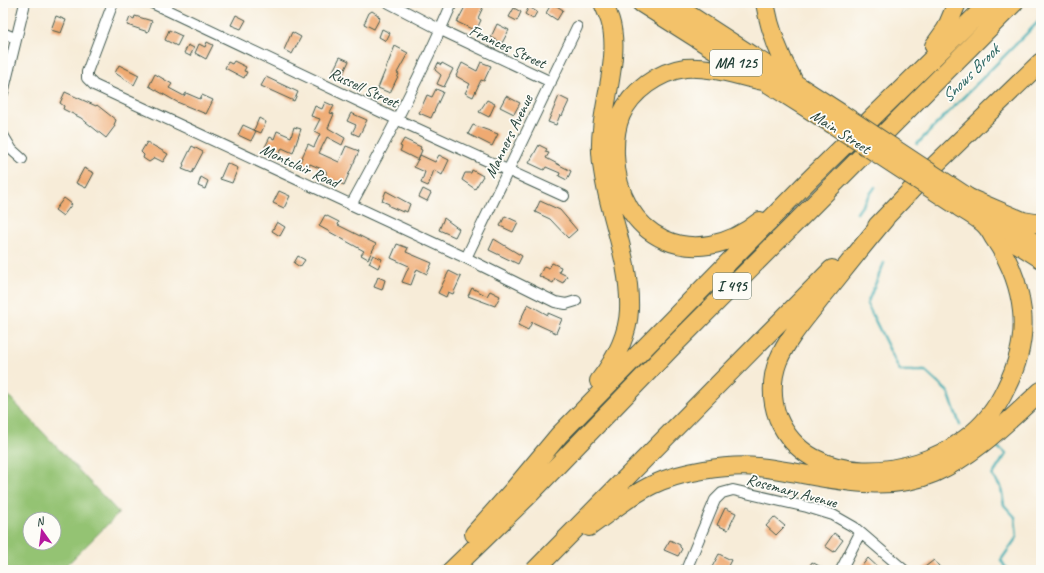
<svg xmlns="http://www.w3.org/2000/svg" width="1044" height="573" font-family="Caveat,sans-serif">
  <style>
    .green { fill: #94c373; stroke: #5a8054; fill-rule: evenodd }
    .lines { fill: none; stroke-linecap: round; stroke-linejoin: round }
    .stream { stroke: #39abb1; stroke-width: 2.5 }
    .building { fill: #efaa72 }
    .street-casing { stroke: #3f574d; stroke-width: 12 }
    .primary-casing { stroke: #3f574d; stroke-width: 18 }
    .highway-casing { stroke: #3f574d; stroke-width: 20 }
    .street { stroke: #fff; stroke-width: 10 }
    .primary { stroke: #f3c26a; stroke-width: 16 }
    .highway { stroke: #f3c26a; stroke-width: 18 }
    .highway-bridge-casing { stroke: #3f574d; stroke-width: 20; stroke-linecap: butt }
    .highway-bridge { stroke: #f3c26a; stroke-width: 18 }
    .labels { text-anchor: middle; stroke-width: 3.5; stroke-linejoin: round; paint-order: stroke }
    .shield { fill: #fdfcf7; stroke: #62766e; stroke-width: 1 }
    .shield-label { font-size: 15px; font-weight: bold; fill: #1f3d34 }
    .street-label { font-size: 16px; fill: #1f3d34; stroke: #fdfcf7 }
    .water-label { font-size: 17px; font-style: italic; fill: #286460; stroke: #fdfcf7 }
  </style>
  <rect width="100%" height="100%" fill="#fdfcf7"/>
  <filter id="ink" filterUnits="userSpaceOnUse"><feTurbulence type="fractalNoise" baseFrequency=".025" numOctaves="2"/><feDisplacementMap in="SourceGraphic" scale="8" xChannelSelector="R" yChannelSelector="G"/><feConvolveMatrix kernelMatrix="1 2 1 2 8 2 1 2 1" color-interpolation-filters="sRGB"/></filter>
  <filter id="wash" filterUnits="userSpaceOnUse"><feTurbulence type="fractalNoise" baseFrequency=".012" numOctaves="4" result="noise"/><feDisplacementMap in="SourceGraphic" scale="16" xChannelSelector="R" yChannelSelector="G"/><feGaussianBlur stdDeviation="0.9" result="paint"/><feColorMatrix in="noise" values="0 0 0 0 0 0 0 0 0 0 0 0 0 0 0 0 0 1.4 0 .05"/><feComposite in="paint" operator="in"/></filter>
  <g filter="url(#wash)">
    <rect width="100%" height="100%" fill="#f7ecd8"/>
    <path class="green" d="M 3,390 L 119,513 L 62,570 L 3,570 ZM 30,519 L 54,519 L 54,543 L 30,543 Z"/>
    <g class="lines">
      <path class="stream" d="M 917,144 L 1041,19
        M 857,213 L 875,187
        M 884,263 L 867,304 L 900,371 L 925,371 L 948,392 L 960,425
        M 996,446 L 1006,454 L 992,476 L 1001,487 L 1004,505 L 1015,517 L 1017,537 L 1001,560 L 1007,570"/>
    </g>
    <g id="blocks">
      <path class="building" d="M 467,3 L 485,3 L 478,18 L 481,20 L 476,31 L 457,22 Z
        M 552,3 L 563,10 L 557,20 L 546,13 Z
        M 529,7 L 537,12 L 533,19 L 525,14 Z
        M 514,8 L 521,12 L 517,21 L 509,17 Z
        M 372,11 L 378,15 L 378,16 L 380,18 L 374,29 L 364,24 L 369,13 Z
        M 236,15 L 246,20 L 241,29 L 231,25 Z
        M 56,16 L 66,20 L 61,33 L 51,30 Z
        M 135,16 L 152,21 L 148,32 L 127,25 L 130,17 L 134,19 Z
        M 497,24 L 509,30 L 502,43 L 491,37 Z
        M 382,29 L 390,33 L 386,41 L 379,37 Z
        M 169,30 L 182,36 L 177,46 L 165,40 Z
        M 292,32 L 301,37 L 292,54 L 284,50 Z
        M 207,42 L 213,45 L 206,59 L 195,53 L 199,44 L 205,47 Z
        M 188,45 L 194,48 L 190,56 L 184,53 Z
        M 395,46 L 408,53 L 397,73 L 399,74 L 390,93 L 378,88 Z
        M 340,57 L 349,61 L 342,76 L 333,71 Z
        M 234,61 L 246,67 L 244,71 L 247,72 L 244,78 L 225,68 L 228,62 L 232,64 Z
        M 481,62 L 491,66 L 484,81 L 481,80 L 473,97 L 465,93 L 470,84 L 456,76 L 462,63 L 477,71 Z
        M 438,63 L 441,65 L 442,63 L 453,69 L 444,87 L 437,84 L 441,75 L 435,70 Z
        M 119,65 L 139,75 L 134,85 L 115,73 Z
        M 155,74 L 172,84 L 169,88 L 184,96 L 186,93 L 200,99 L 202,95 L 213,100 L 206,114 L 177,102 L 149,86 Z
        M 266,77 L 298,92 L 294,101 L 261,86 Z
        M 436,89 L 443,92 L 431,118 L 419,113 L 427,95 L 432,97 Z
        M 65,92 L 96,106 L 97,105 L 116,120 L 114,125 L 115,126 L 106,138 L 81,118 L 63,109 L 64,106 L 60,103 Z
        M 506,96 L 520,103 L 514,114 L 500,107 Z
        M 559,96 L 569,101 L 562,116 L 560,115 L 556,125 L 548,122 Z
        M 487,100 L 495,104 L 489,117 L 479,112 Z
        M 325,102 L 334,106 L 330,113 L 334,114 L 328,128 L 345,138 L 342,145 L 327,137 L 319,153 L 339,162 L 346,146 L 359,151 L 344,185 L 326,177 L 326,171 L 310,164 L 308,168 L 299,164 L 308,144 L 314,147 L 320,134 L 314,131 L 320,119 L 311,116 L 315,106 L 322,109 Z
        M 351,113 L 367,120 L 359,136 L 352,133 L 356,125 L 347,121 Z
        M 259,118 L 266,122 L 261,133 L 254,130 Z
        M 243,125 L 256,131 L 251,141 L 238,135 Z
        M 473,125 L 498,134 L 492,146 L 468,134 Z
        M 294,127 L 301,129 L 293,153 L 282,148 L 279,154 L 265,147 L 270,137 L 274,139 L 277,131 L 291,137 Z
        M 404,139 L 421,147 L 420,149 L 422,150 L 418,160 L 400,151 L 402,147 L 400,146 Z
        M 147,142 L 168,154 L 163,162 L 155,158 L 149,162 L 143,158 L 144,155 L 141,152 Z
        M 539,145 L 547,149 L 545,152 L 549,153 L 546,158 L 571,171 L 567,180 L 559,176 L 560,173 L 546,167 L 544,170 L 529,163 Z
        M 192,146 L 203,152 L 192,173 L 182,169 L 184,165 L 183,164 Z
        M 420,155 L 435,162 L 439,155 L 449,160 L 442,175 L 434,170 L 428,186 L 421,183 L 425,172 L 414,167 Z
        M 227,163 L 238,168 L 232,183 L 220,179 Z
        M 84,168 L 94,173 L 86,188 L 76,183 Z
        M 472,170 L 483,176 L 475,189 L 462,180 L 465,173 L 471,173 Z
        M 201,177 L 208,181 L 205,189 L 198,186 Z
        M 423,189 L 431,193 L 427,201 L 419,197 Z
        M 279,191 L 290,196 L 284,208 L 273,203 Z
        M 386,191 L 410,204 L 407,212 L 403,210 L 403,212 L 389,206 L 389,204 L 382,201 Z
        M 64,198 L 72,204 L 63,216 L 55,210 Z
        M 540,201 L 560,210 L 577,230 L 568,238 L 550,219 L 535,212 Z
        M 325,215 L 339,222 L 338,225 L 376,244 L 368,259 L 361,255 L 364,251 L 319,226 Z
        M 505,216 L 518,222 L 513,232 L 500,226 Z
        M 444,218 L 459,229 L 455,237 L 439,230 Z
        M 277,222 L 285,227 L 280,236 L 272,231 Z
        M 494,239 L 522,256 L 518,264 L 489,250 Z
        M 397,244 L 408,248 L 406,252 L 432,263 L 427,274 L 417,269 L 411,285 L 402,282 L 409,266 L 391,258 Z
        M 373,255 L 382,259 L 378,268 L 369,263 Z
        M 298,256 L 305,260 L 300,267 L 294,263 Z
        M 552,263 L 561,267 L 559,272 L 567,276 L 563,283 L 555,279 L 553,283 L 539,276 L 544,266 L 549,268 Z
        M 449,271 L 461,277 L 453,294 L 448,292 L 446,297 L 438,293 Z
        M 378,277 L 385,280 L 382,290 L 374,287 Z
        M 472,288 L 487,296 L 490,291 L 500,296 L 495,306 L 468,296 Z
        M 528,304 L 548,315 L 548,313 L 562,319 L 556,333 L 532,322 L 528,330 L 518,325 Z
        M 725,508 L 736,513 L 728,530 L 717,525 Z
        M 774,517 L 785,526 L 776,535 L 766,526 Z
        M 834,533 L 843,540 L 834,552 L 825,546 Z
        M 670,540 L 680,545 L 680,547 L 682,549 L 678,556 L 664,550 Z
        M 719,554 L 731,560 L 726,570 L 717,570 L 712,567 Z
        M 868,558 L 881,570 L 865,570 L 861,567 Z
        M 934,560 L 942,570 L 921,570 Z
        M 812,562 L 826,570 L 807,570 Z"/>
    </g>
  </g>
  <g filter="url(#ink)">
    <use href="#blocks" fill-opacity="0" stroke="#3f574d" stroke-width="1"/>
    <g class="lines">
      <g class="street-casing">
        <path id="street" d="M 113,3 L 87,72 L 87,78 L 94,85 L 466,258 L 555,302 L 566,304 L 576,301
          M 152,3 L 396,119 L 564,196
          M 389,3 L 441,30 L 551,82
          M 3,33 L 15,38
          M 3,93 L 25,3
          M 3,135 L 12,150 L 22,159
          M 351,205 C 387,139 423,72 452,3
          M 466,258 L 577,27
          M 686,570 L 715,500 L 722,493 L 733,490 L 807,507 L 833,515 L 854,527 L 904,570
          M 841,570 L 860,533"/>
      </g>
      <g class="primary-casing">
        <path id="primary" d="M 990,213 L 1041,246
          M 985,224 L 1041,260"/>
      </g>
      <g class="highway-casing">
        <path id="highway" d="M 641,3 L 832,124
          M 671,3 L 842,114
          M 765,3 C 770,31 779,55 793,80
          M 934,46 L 946,29 L 957,3
          M 969,198 L 1023,221 L 1041,224
          M 885,219 C 863,245 842,272 821,298 C 806,318 788,337 778,361 C 771,379 771,400 778,418 C 809,491 913,478 965,439 C 983,426 997,408 1006,388 C 1018,364 1025,339 1022,311 C 1019,283 1010,261 994,238 C 991,233 988,227 983,223 C 976,217 967,212 959,207
          M 760,221 C 695,274 617,239 615,155 C 614,125 621,103 647,84 C 658,76 671,70 685,68 C 711,66 738,76 763,81
          M 877,226 L 936,164 L 1041,62
          M 599,381 C 615,360 628,337 629,310 C 631,256 604,205 601,152 C 599,111 622,58 610,20 C 608,14 605,8 603,3
          M 589,527 C 609,513 629,496 652,485 C 679,472 727,464 758,467 C 815,473 879,497 934,473 C 976,455 1008,421 1041,391
          M 474,534 L 514,489 L 559,435 L 808,181 L 989,3
          M 452,570 L 527,497 L 674,345 L 1014,3
          M 535,570 L 832,269"/>
      </g>
      <use href="#street" class="street"/>
      <use href="#primary" class="primary"/>
      <use href="#highway" class="highway"/>
      <g class="highway-bridge-casing">
        <path id="highway-bridge" d="M 842,114 L 969,198
          M 832,124 L 959,207"/>
      </g>
      <use href="#highway-bridge" class="highway-bridge"/>
    </g>
  </g>
  <g class="labels">
    <g class="shield">
      <rect x="710" y="50" width="52" height="26" rx="3"/>
      <rect x="713" y="273" width="38" height="26" rx="3"/>
    </g>
    <g class="shield-label">
      <text x="736" y="68">MA 125</text>
      <text x="732" y="291">I 495</text>
    </g>
    <g class="street-label">
      <text transform="translate(508 46) rotate(25)" y="6">Frances Street</text>
      <text transform="translate(364 87) rotate(25)" y="6">Russell Street</text>
      <text transform="translate(841 131) rotate(33)" y="6">Main Street</text>
      <text transform="translate(508 136) rotate(-64)" y="6">Manners Avenue</text>
      <text transform="translate(300 165) rotate(25)" y="6">Montclair Road</text>
      <text transform="translate(792 490) rotate(15)" y="6">Rosemary Avenue</text>
    </g>
    <g class="water-label">
      <text transform="translate(970 73) rotate(-45)" y="6">Snows Brook</text>
    </g>
  </g>
  <rect width="1044" height="573" fill="none" stroke="#fdfcf7" stroke-width="16"/>
  <g transform="translate(42 531) rotate(346)"><circle r="19" fill="#fdfcf7" stroke="#a4b0a9"/>
  <path d="M0-3L7 15L0 10L-7 15Z" fill="#b5179e"/>
  <text y="-6" font-size="11" font-weight="bold" text-anchor="middle" fill="#1f3d34">N</text>
  </g>
</svg>
